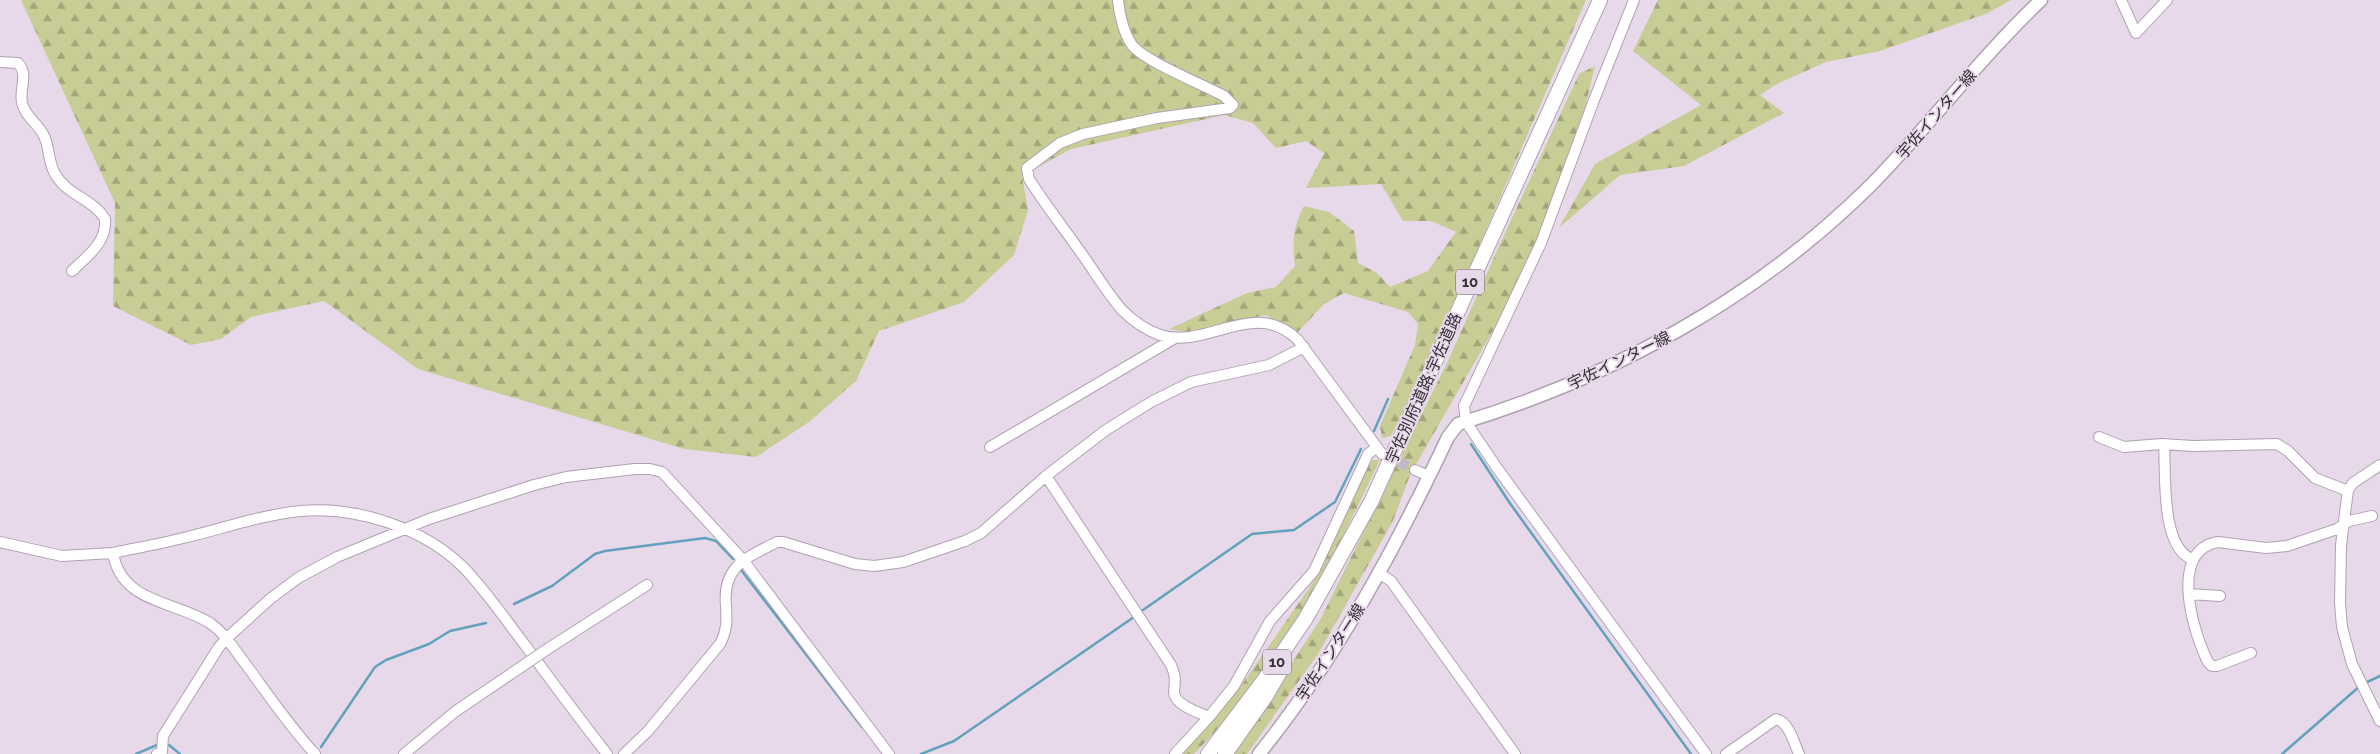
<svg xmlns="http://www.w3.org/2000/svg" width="2380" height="754" font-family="Raleway,'Noto Sans JP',sans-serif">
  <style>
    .forest { fill: url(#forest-firs) }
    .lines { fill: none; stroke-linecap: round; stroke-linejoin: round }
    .stream { stroke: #63a2bc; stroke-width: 2.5 }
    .minor-tunnel { stroke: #c4b7c6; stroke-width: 10; stroke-dasharray: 10 5; stroke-linecap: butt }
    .minor-casing { stroke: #afa1b2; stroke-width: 12 }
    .major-casing { stroke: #afa1b2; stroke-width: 15 }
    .highway-casing { stroke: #afa1b2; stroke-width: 16 }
    .minor { stroke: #fff; stroke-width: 10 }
    .major { stroke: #fff; stroke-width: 12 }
    .highway { stroke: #fff; stroke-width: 14 }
    .minor-bridge-casing { stroke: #afa1b2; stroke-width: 12; stroke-linecap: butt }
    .minor-bridge { stroke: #fff; stroke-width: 10 }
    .labels { text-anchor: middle; stroke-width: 4; stroke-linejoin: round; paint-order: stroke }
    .shield { fill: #e8d9ea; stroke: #6b636d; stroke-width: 1 }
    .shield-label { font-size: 15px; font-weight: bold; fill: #363137 }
    .street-label { font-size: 16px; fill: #363137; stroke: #e8d9ea }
  </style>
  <defs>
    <pattern id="forest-firs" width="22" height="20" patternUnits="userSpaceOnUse" patternTransform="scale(1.25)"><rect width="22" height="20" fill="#c8cc95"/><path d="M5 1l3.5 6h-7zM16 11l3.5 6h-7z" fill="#a3a67a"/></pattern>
  </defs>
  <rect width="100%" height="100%" fill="#e8d9ea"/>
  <path class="forest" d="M 21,0 L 1586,0 L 1443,329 L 1391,436 L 1382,438 L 1380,426 L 1415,345 L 1418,324 L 1408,312 L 1344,293 L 1324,304 L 1298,332 L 1266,315 L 1185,332 L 1169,329 L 1247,293 L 1276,287 L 1295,266 C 1292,243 1293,226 1304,206 L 1329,212 L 1354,231 L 1358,263 L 1377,273 L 1390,287 L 1428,271 L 1456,232 L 1431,221 L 1403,221 L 1381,184 L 1306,188 L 1324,153 L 1306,141 L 1276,148 L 1253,123 L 1224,115 L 1071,149 L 1022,176 L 1028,210 L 1014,255 L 964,302 L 879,331 L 856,381 L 809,422 L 756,457 L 684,449 L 418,369 L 324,301 L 251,317 L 221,339 L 191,345 L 113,306 L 115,203 Z
    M 1658,0 L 2011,0 L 1988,13 L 1880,51 L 1826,62 L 1777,84 L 1760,95 L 1784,113 L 1684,166 L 1620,175 L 1559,228 L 1595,164 L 1701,105 L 1633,51 Z
    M 1595,66 L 1566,187 L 1503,313 L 1410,475 L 1393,521 L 1318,654 L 1247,754 L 1232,754 L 1320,620 L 1448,361 L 1499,246 L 1579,74 Z
    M 1372,460 L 1380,460 C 1330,565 1277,670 1194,754 L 1180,754 L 1241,686 L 1314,581 L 1356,487 Z"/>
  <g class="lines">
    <path class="stream" d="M 1374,431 L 1388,399
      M 1471,444 L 1509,502 L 1691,754
      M 741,570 L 862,727
      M 514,604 L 552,586 L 595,554 L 605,551 L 705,538 L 716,541 L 733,559
      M 1143,610 L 1252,534 L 1294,530 L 1335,502 L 1361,449
      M 2365,683 L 2380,676
      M 169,745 L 180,754
      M 321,747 L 375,667 L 386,660 L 429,644 L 450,631 L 486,623
      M 136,754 L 157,745
      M 921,754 L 954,741 L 1134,617
      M 2282,754 L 2360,686"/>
    <path class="minor-tunnel" d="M 1385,455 L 1415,470"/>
    <g class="minor-casing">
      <path id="minor" d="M 1118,0 C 1119,13 1124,34 1132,45 C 1144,61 1204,85 1224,96 L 1233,105 L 1230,108 L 1157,118 L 1083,134 L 1060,143 L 1027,168 L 1029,179 C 1046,206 1066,231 1084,257 C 1096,274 1108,294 1122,310 C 1132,320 1146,330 1160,335 C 1207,350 1255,297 1298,340 L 1382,454
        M 1634,0 L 1594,100 L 1541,243 L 1464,406 L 1466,422 L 1497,468 L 1706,754
        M 2121,0 L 2136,33 L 2167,0
        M 0,62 L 18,63 C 29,75 19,88 22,103 C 25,116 37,123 43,134 C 50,146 47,159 55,174 C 67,195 93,199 105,219 C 107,243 87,256 72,271
        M 2099,437 L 2124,447 L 2162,444 L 2193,446 L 2277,444 L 2288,451 L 2315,478 L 2348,491
        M 2164,444 C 2166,472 2160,547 2192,559
        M 990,447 L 1175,338
        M 2380,465 L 2353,483 L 2348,490 L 2341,545 L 2340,603 L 2342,627 L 2352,664 L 2380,721
        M 1415,470 L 1429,476
        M 1046,476 L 1171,665 C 1176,676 1175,681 1174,692 C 1174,705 1200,713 1209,717
        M 0,542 L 62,556 L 113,553 C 121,603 175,601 210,623 C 226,634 235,651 247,666 C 269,696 290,727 315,754
        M 113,553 C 136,548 160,544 183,538 C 222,529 260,515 301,511 C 357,506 424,528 464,568 C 487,592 505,619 525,645 C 552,682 579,718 607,754
        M 1380,574 L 1391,581 L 1515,754
        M 2189,594 L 2220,596
        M 549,648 L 647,585
        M 2251,653 L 2217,666 L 2212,666 L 2208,662 C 2193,632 2168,550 2218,542 L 2266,548 L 2287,546 L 2337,529 L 2349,521 L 2372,516
        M 157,754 L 162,752 L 163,736 L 219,647 L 227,638 L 270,599 L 298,578 L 337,557 L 429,519 L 534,485 L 566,477 L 635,469 L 650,469 L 662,472 L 743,560 L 889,754
        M 404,754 L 456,711 L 518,669
        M 624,754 L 648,731 L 720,644 C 727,631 727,621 726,606 C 722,566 746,558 777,542 L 783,542 L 855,564 L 874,566 L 903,562 L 965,541 L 981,533 L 1046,476 L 1106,430 L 1151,402 L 1191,382 L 1269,365 L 1304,347
        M 1175,754 L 1209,717 L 1234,686 L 1270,621 L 1314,571 L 1368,454 L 1376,448
        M 1726,754 L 1776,719 C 1789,722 1794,743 1799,754"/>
    </g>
    <g class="major-casing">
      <path id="major" d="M 1259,754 C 1337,657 1395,549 1448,437 L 1458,424 C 1611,378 1756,299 1870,186 C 1929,126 1980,58 2041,0"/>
    </g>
    <g class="highway-casing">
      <path id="highway" d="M 1208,754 L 1264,680 L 1306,618 L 1371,502 L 1600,0
        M 1225,754 L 1266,696 L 1281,670"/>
    </g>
    <use href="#minor" class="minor"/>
    <use href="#major" class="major"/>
    <use href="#highway" class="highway"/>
    <g class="minor-bridge-casing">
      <path id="minor-bridge" d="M 518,669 L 549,648"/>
    </g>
    <use href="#minor-bridge" class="minor-bridge"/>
  </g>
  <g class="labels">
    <g class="shield">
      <rect x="1456" y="269.5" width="28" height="25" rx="4"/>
      <rect x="1263" y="649.5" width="28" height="25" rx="4"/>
    </g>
    <g class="shield-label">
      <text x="1470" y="287">10</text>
      <text x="1277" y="667">10</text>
    </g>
    <g class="street-label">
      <text transform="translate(1936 114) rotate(-49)" y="6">宇佐インター線</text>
      <text transform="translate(1619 360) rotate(-26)" y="6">宇佐インター線</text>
      <text transform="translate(1423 388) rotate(-66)" y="6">宇佐別府道路;宇佐道路</text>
      <text transform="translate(1330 652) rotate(-57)" y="6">宇佐インター線</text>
    </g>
  </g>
</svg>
